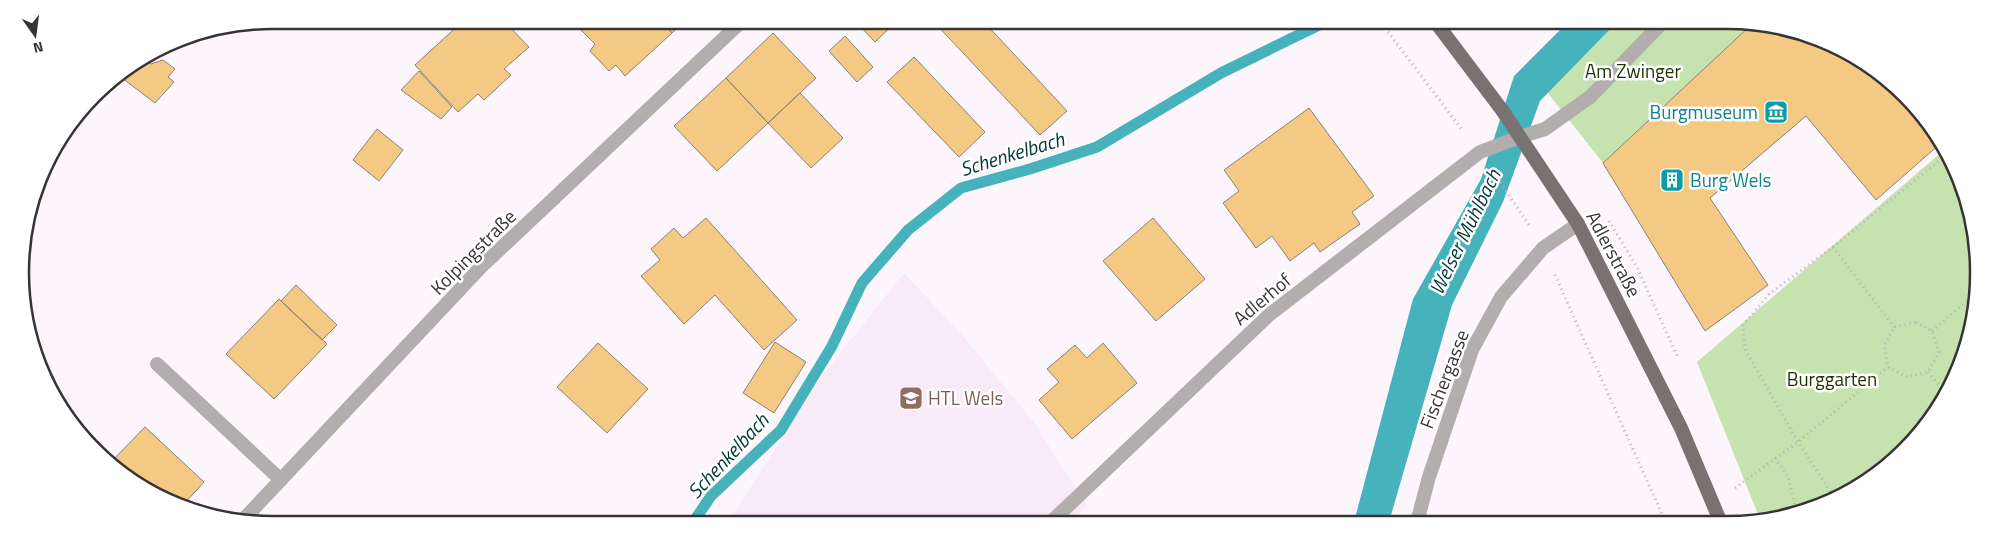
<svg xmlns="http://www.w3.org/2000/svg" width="1999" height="545" font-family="'Titillium Web',sans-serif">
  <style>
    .built { fill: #f8eaf6 }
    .green { fill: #c6e2ae }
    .water { fill: #45b2bc }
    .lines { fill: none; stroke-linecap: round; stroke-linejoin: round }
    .stream { stroke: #45b2bc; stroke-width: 11 }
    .building { fill: #f3c984; stroke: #87837c }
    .path { stroke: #b7b2b6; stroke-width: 3; stroke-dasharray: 1 4; stroke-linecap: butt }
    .service { stroke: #b2aead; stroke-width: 14 }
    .minor { stroke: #b2aead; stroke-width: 14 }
    .tertiary { stroke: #b2aead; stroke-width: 14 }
    .primary { stroke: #797270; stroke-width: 14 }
    .labels { text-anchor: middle; stroke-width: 5; stroke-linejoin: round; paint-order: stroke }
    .park-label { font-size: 19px; fill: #1c3201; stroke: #fff }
    .culture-label { font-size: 19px; fill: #0d838f; stroke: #fff; text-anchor: end }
    .street-label { font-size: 19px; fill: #373436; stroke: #fff }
    .education-label { font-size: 19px; fill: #785e54; stroke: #fff; text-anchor: start }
    .water-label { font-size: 20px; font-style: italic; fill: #00353a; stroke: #fff }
    .rim { fill: none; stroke: #373436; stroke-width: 2.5 }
  </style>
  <rect width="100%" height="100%" fill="#fcf5fb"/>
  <path class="built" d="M 904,273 L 962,335 L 1033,421 L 1087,506 L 1069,522 L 727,521 L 734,513 L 822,376 Z"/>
  <path class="green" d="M 1615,24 L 1751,25 L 1603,163 L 1547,92 Z
    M 1944,150 L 1974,223 L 1974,321 L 1945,398 L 1905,451 L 1838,499 L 1761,522 L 1697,362 Z"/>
  <path class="water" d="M 1566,24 L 1615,24 L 1540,101 L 1503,202 L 1452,305 L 1389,522 L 1354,522 L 1413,299 L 1481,179 L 1514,76 Z"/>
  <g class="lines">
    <path class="stream" d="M 694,521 L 711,496 L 781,430 L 832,346 L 862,283 L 908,230 L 961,188 L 1030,169 L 1097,147 L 1221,73 L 1323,23"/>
  </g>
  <path class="building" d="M 463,21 L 504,21 L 529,47 L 504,69 L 511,75 L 484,100 L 478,94 L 458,112 L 415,65 Z
    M 588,21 L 661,21 L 672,33 L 625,76 L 616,65 L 609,71 L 590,51 L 595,44 L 580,29 Z
    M 661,21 L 684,21 L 672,33 Z
    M 856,22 L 896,22 L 875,42 Z
    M 934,22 L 984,22 L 1067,111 L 1040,135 Z
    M 1751,25 L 1775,25 L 1867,62 L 1936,132 L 1941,143 L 1876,200 L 1806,116 L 1710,198 L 1768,285 L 1705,331 L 1603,163 Z
    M 773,33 L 816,78 L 768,123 L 726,78 Z
    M 845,36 L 873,67 L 857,82 L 829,51 Z
    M 914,57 L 985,132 L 959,157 L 887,82 Z
    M 142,60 L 151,64 L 163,60 L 175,69 L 168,77 L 174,82 L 155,103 L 122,78 L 133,66 Z
    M 419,71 L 452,107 L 441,119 L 401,90 Z
    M 726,78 L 768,123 L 717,171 L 674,126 Z
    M 800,93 L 843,138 L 811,168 L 768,123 Z
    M 1309,108 L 1374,196 L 1352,212 L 1360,224 L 1320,252 L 1314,243 L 1290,261 L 1272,236 L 1256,248 L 1223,203 L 1239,191 L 1224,170 Z
    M 377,129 L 403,150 L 379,181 L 353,160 Z
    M 706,218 L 797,320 L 764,350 L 715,295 L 684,324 L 641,276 L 660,260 L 651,249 L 674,228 L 683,238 Z
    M 1153,218 L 1205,279 L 1156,321 L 1103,261 Z
    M 296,285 L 337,325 L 322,340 L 281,301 Z
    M 279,299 L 327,344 L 274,399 L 226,354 Z
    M 775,342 L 806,362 L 774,413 L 743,393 Z
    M 598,343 L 648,389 L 607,433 L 557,387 Z
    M 1103,343 L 1137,383 L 1072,439 L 1039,400 L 1059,382 L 1047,369 L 1075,345 L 1087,358 Z
    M 145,427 L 204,482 L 184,504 L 132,483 L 111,462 Z"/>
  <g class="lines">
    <path class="path" d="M 1382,24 L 1463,131
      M 1495,174 L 1529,225
      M 1609,221 L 1637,267 L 1678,358
      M 1833,247 L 1894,327
      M 1555,275 L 1666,523
      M 1916,322 L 1932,331 L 1939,352 L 1928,372 L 1907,377 L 1888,367 L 1884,346 L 1894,327 Z
      M 1932,331 L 1974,295
      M 1928,372 L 1947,395
      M 1775,458 L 1788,476 L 1796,512
      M 1735,488 L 1798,442 L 1888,367
      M 1836,500 L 1798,442 L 1745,349 L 1743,325 L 1769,294 L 1833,247 L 1946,155"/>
    <path class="service" d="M 1520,137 L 1545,129 L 1590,97 L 1661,24
      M 157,364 L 281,480"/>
    <path class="minor" d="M 1051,522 L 1269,315 L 1480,152 L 1520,137
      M 1417,522 L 1429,477 L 1472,350 L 1501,297 L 1543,248 L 1578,224"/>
    <path class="tertiary" d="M 243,520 L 481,267 L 742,21"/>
    <path class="primary" d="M 1437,24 L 1502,110 L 1578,224 L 1681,428 L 1721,523"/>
  </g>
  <defs>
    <g id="museum-square" transform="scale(1.25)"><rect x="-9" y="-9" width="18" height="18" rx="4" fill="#0f9aa8" stroke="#fff"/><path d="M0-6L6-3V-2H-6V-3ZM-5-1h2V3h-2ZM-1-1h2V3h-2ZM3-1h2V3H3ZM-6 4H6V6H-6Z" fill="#fff"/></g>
    <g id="building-square" transform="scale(1.25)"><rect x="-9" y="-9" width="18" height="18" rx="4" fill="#0f9aa8" stroke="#fff"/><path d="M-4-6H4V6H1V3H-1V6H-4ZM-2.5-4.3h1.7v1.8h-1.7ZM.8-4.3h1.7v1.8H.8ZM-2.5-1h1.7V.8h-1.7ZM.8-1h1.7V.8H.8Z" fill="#fff"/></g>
    <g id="school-square" transform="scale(1.25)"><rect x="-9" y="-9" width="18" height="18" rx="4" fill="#8d6e63" stroke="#fff"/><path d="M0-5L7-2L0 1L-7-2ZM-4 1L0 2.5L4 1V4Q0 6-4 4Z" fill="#fff"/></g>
  </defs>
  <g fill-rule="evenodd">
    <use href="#museum-square" x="1776" y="112"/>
    <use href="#building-square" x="1672" y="180"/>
    <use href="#school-square" x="911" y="398"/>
  </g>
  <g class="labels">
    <g class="park-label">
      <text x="1633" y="78">Am Zwinger</text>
      <text x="1832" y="386">Burggarten</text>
    </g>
    <g class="culture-label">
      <text x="1758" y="119">Burgmuseum</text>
      <text x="1690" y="187" text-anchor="start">Burg Wels</text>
    </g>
    <g class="street-label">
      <text transform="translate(473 252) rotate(-45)" y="7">Kolpingstraße</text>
      <text transform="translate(1614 254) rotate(62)" y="7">Adlerstraße</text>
      <text transform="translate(1262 299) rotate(-40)" y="7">Adlerhof</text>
      <text transform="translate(1444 379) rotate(-69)" y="7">Fischergasse</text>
    </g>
    <g class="education-label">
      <text x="928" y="405">HTL Wels</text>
    </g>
    <g class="water-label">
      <text transform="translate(1012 154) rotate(-17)" y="7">Schenkelbach</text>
      <text transform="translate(1465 232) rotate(-64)" y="7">Welser Mühlbach</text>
      <text transform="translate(728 456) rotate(-47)" y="7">Schenkelbach</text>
    </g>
  </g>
  <path d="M0 0H1999V545H0ZM272 29H1727A243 243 0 0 1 1970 272V273A243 243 0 0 1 1727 516H272A243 243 0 0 1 29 273V272A243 243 0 0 1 272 29Z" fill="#fff" fill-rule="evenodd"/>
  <path class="rim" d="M272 29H1727A243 243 0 0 1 1970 272V273A243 243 0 0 1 1727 516H272A243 243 0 0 1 29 273V272A243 243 0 0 1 272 29Z"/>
  <g transform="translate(35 35) rotate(166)" stroke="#ffffff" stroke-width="4" paint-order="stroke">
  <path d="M0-4L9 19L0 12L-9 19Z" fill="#373436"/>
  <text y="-8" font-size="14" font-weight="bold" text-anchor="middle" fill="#373436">N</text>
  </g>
</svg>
